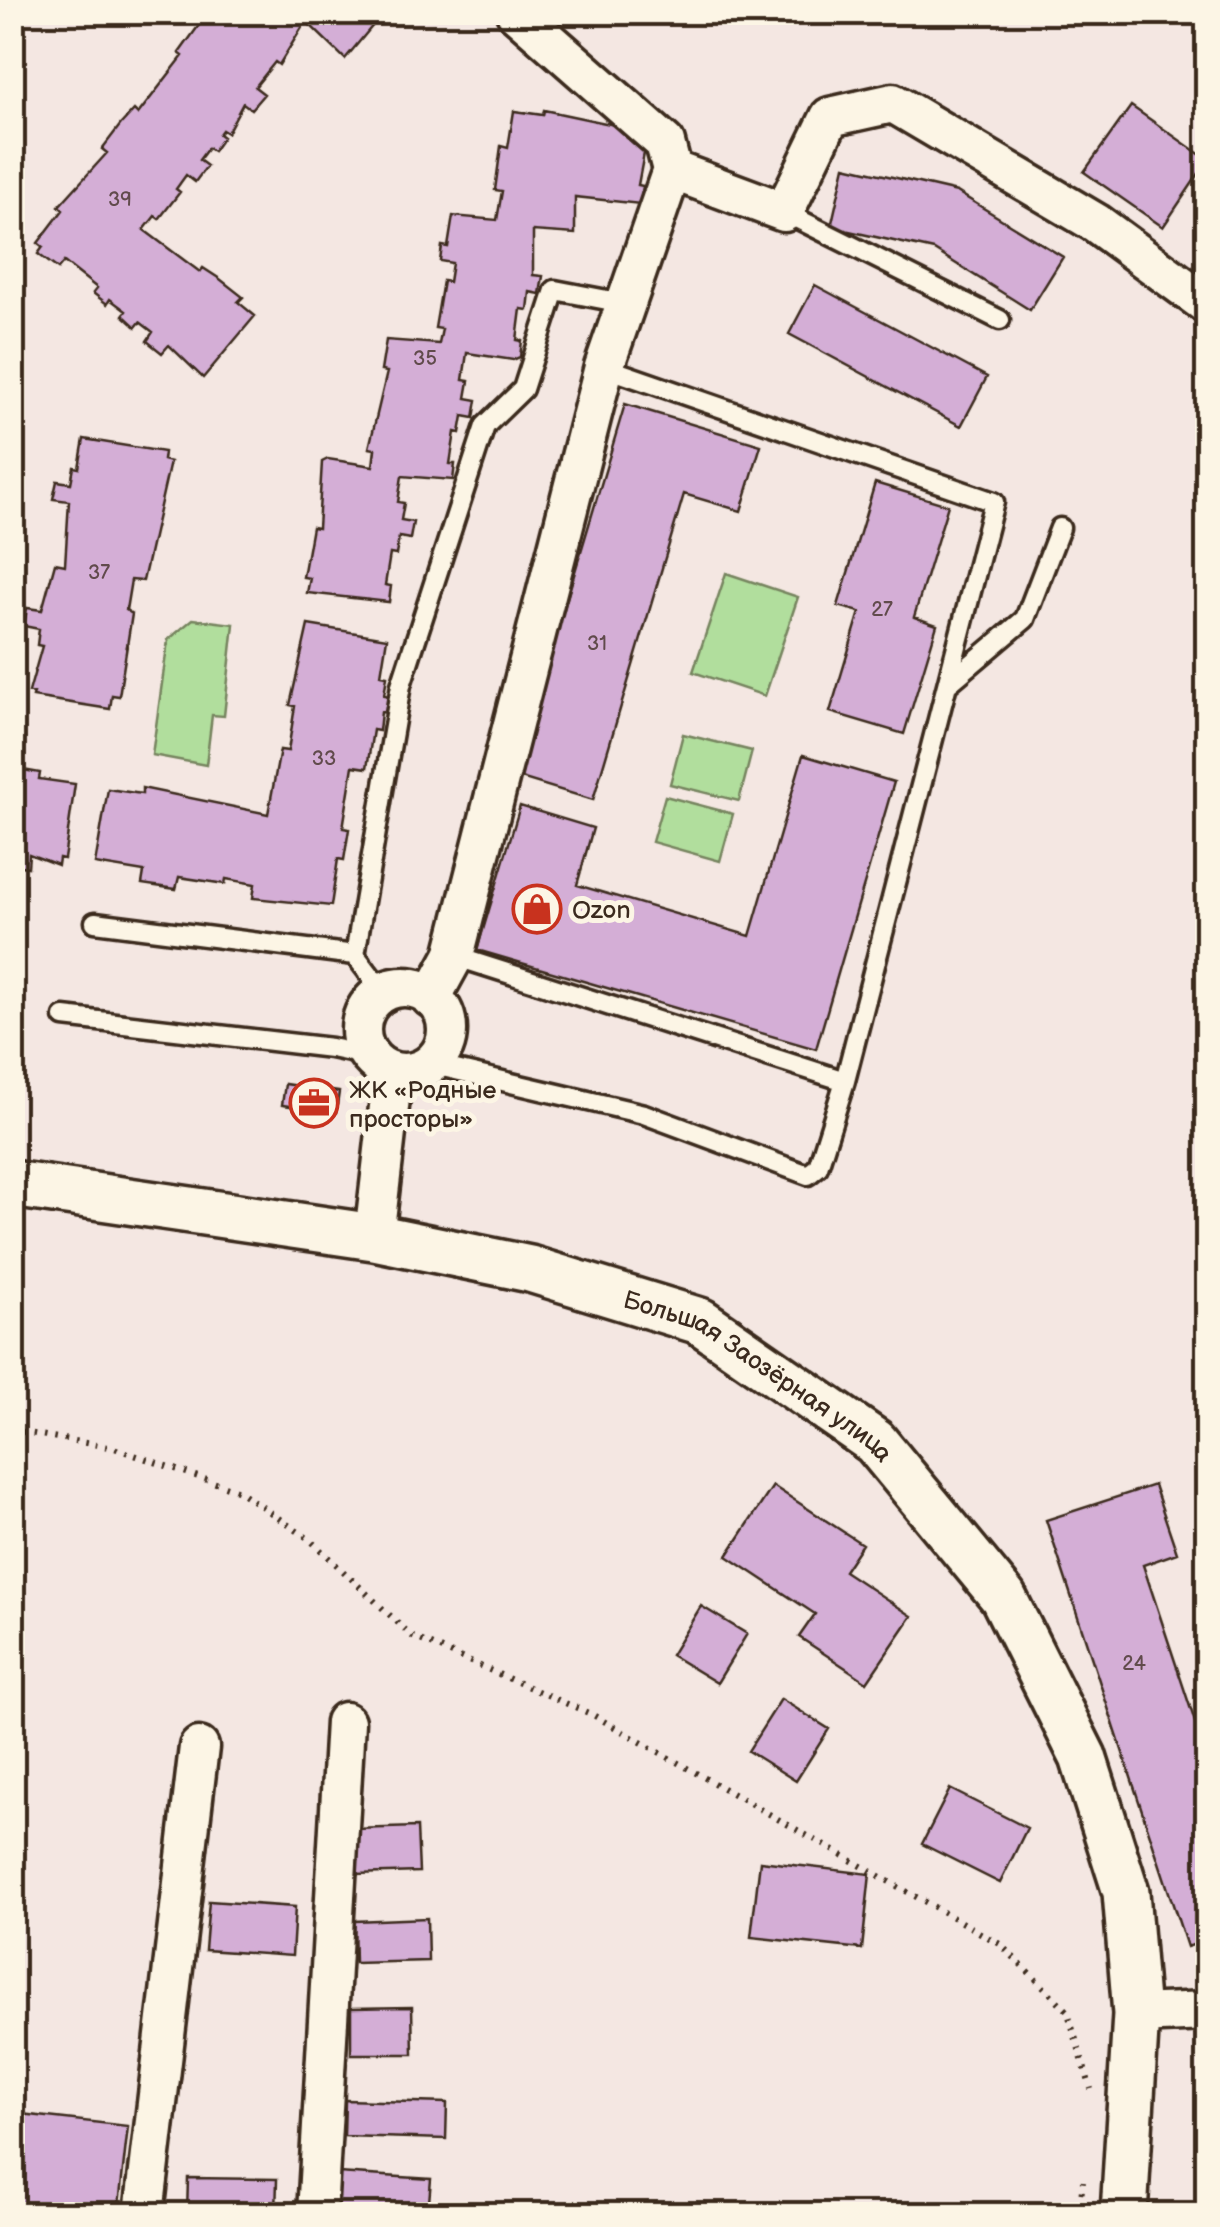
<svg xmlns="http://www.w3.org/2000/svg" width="1220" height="2227" font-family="'Balsamiq Sans',sans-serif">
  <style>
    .green { fill: #b1de9d; stroke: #76845e; stroke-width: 2.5 }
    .building { fill: #d4aed6; stroke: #3b2a1e; stroke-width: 2.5 }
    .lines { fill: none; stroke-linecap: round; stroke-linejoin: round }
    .service-casing { stroke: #3b2a1e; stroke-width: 25 }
    .minor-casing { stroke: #3b2a1e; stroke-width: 45 }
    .tertiary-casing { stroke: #3b2a1e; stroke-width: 52 }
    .path { stroke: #3b2a1e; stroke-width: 6; stroke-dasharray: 2.5 8; stroke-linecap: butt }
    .service { stroke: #fcf5e5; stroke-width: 18 }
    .minor { stroke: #fcf5e5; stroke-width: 38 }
    .tertiary { stroke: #fcf5e5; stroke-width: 45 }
    .labels { text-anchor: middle; stroke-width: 10; stroke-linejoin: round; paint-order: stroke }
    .number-label { font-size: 20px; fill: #614b4c }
    .poi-label { font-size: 25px; fill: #3b2a1e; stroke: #fcf5e5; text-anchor: start }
    .street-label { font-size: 25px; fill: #3b2a1e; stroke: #fcf5e5 }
  </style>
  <rect width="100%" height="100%" fill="#f4e7e2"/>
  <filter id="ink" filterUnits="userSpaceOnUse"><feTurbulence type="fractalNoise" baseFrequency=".01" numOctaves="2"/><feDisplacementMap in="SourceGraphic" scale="20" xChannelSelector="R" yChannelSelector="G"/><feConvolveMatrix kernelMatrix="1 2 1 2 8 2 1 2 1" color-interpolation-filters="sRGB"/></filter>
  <g filter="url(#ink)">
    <path class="green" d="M 726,573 L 798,597 L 765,696 L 693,672 Z
      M 193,619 L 234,624 L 224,716 L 212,715 L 206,765 L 152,755 L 168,640 Z
      M 683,734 L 752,751 L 739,801 L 670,784 Z
      M 665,796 L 733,814 L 720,861 L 652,842 Z"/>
    <path class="building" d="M 217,12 L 384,12 L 345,59 L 306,21 L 279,65 L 275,62 L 255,87 L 264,94 L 251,109 L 243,103 L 227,133 L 222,130 L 219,134 L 223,137 L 213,151 L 208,148 L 199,160 L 207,166 L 195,182 L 186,175 L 176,189 L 180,192 L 159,219 L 155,216 L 144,230 L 200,272 L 203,268 L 220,279 L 243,297 L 238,302 L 255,316 L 203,378 L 169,345 L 162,353 L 147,341 L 153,332 L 140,322 L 136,327 L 123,315 L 126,311 L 110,299 L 107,304 L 93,293 L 97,288 L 64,262 L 58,269 L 38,254 L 43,247 L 38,243 L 63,210 L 59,206 L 107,153 L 102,149 L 121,124 L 134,110 L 138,114 L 183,56 L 179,53 L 207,14 L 212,18 Z
      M 1131,106 L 1208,160 L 1163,227 L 1084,172 Z
      M 544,110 L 648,132 L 638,185 L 643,186 L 640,204 L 575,197 L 575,234 L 533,231 L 533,275 L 543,276 L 540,294 L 530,292 L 528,310 L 521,309 L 517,340 L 522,341 L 520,357 L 513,360 L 467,353 L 463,380 L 469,381 L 466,398 L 477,400 L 474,418 L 463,416 L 460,433 L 455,432 L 450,464 L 455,464 L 453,480 L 402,476 L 398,502 L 404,503 L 401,520 L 413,522 L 410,539 L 399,537 L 396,555 L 390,554 L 385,585 L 391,586 L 389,602 L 307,593 L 310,578 L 303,577 L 312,527 L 318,528 L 322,462 L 328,459 L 373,466 L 375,449 L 369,448 L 387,372 L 381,371 L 386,340 L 439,344 L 442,329 L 435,328 L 443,281 L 449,282 L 452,263 L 440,261 L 442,246 L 448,247 L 453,216 L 497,220 L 502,191 L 495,190 L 501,146 L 508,148 L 514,111 L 543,115 Z
      M 845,166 L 957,192 L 1063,257 L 1030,310 L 934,250 L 831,227 Z
      M 815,285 L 987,377 L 961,426 L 789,334 Z
      M 625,404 L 761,445 L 741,511 L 684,494 L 593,800 L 514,776 Z
      M 84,439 L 164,452 L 163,460 L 170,462 L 143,581 L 131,580 L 126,610 L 132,614 L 119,696 L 112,695 L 110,709 L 33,697 L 34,693 L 29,692 L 42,646 L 37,645 L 39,629 L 24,626 L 27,608 L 42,610 L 55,563 L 65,565 L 69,501 L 53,499 L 57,481 L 71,483 L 74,467 L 79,468 Z
      M 875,483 L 948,505 L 914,617 L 937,625 L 904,734 L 830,712 L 860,612 L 838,606 Z
      M 308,625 L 387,638 L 381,675 L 387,676 L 384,695 L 396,697 L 393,714 L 381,712 L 379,731 L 373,730 L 367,768 L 353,766 L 343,828 L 349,829 L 344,860 L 338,859 L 331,906 L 253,898 L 255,884 L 226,879 L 225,884 L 179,877 L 176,889 L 142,884 L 144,872 L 95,864 L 108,789 L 142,794 L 142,788 L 268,814 L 280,750 L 288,751 L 295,706 L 290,705 Z
      M 803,755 L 894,782 L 816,1049 L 477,950 L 520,806 L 593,828 L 577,885 L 750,936 Z
      M 12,768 L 40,773 L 39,779 L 75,784 L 64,859 L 59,858 L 58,865 L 29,854 L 28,867 L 12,865 Z
      M 285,1084 L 339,1092 L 336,1112 L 282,1105 Z
      M 1154,1485 L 1177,1553 L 1143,1565 L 1208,1761 L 1208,1940 L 1187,1947 L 1046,1520 Z
      M 773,1486 L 862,1544 L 844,1571 L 912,1616 L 867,1682 L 799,1637 L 815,1614 L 727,1556 Z
      M 701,1606 L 747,1634 L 717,1683 L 671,1655 Z
      M 781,1699 L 829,1729 L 796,1781 L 748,1751 Z
      M 950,1789 L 1027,1828 L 1000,1883 L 922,1844 Z
      M 417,1827 L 419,1872 L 355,1874 L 354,1829 Z
      M 760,1861 L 870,1874 L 862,1949 L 751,1937 Z
      M 209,1901 L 295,1907 L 292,1956 L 205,1950 Z
      M 427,1918 L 428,1961 L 355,1963 L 354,1921 Z
      M 412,2007 L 413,2054 L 351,2054 L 351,2008 Z
      M 345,2100 L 447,2103 L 446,2139 L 344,2136 Z
      M 12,2113 L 128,2126 L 118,2214 L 12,2214 Z
      M 338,2173 L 431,2179 L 428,2214 L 335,2214 Z
      M 188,2178 L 277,2179 L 276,2214 L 187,2214 Z"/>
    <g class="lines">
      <g class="service-casing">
        <path id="service" d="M 784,212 L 1000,320
          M 948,684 L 1025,619 L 1060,528
          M 95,922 L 355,955 L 383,992
          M 355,955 L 401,685 L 485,426 L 523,389 L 555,290 L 623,303
          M 454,956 L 845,1081 L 994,502 L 604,367
          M 64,1017 L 331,1048 L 369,1056
          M 430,1064 L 644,1114 L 808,1175 L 818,1167 L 845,1081"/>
      </g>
      <g class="minor-casing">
        <path id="minor" d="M 516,12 L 665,143 L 672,170
          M361 1030a43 43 0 1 1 86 0a43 43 0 1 1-86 0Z
          M 431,998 L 454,956 L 604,367 L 672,170 L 784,212 L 830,117 L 893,103 L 1096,223 L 1208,305
          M 374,1237 L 393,1072
          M 1136,2014 L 1208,2011
          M 144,2214 L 199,1747
          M 317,2214 L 345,1722"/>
      </g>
      <g class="tertiary-casing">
        <g id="tertiary">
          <path id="s1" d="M 12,1184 L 374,1237 L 530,1269 L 700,1321 L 875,1442 L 1003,1597 L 1083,1757 L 1126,1892 L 1136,2014 L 1124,2214"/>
        </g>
      </g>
      <path class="path" d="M 12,1430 L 114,1448 L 239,1491 L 309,1539 L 413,1637 L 593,1715 L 1000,1944 L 1067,2010 L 1091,2089
        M 1079,2214 L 1083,2181"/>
      <use href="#service" class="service"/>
      <use href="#minor" class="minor"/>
      <use href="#tertiary" class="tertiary"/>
    </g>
  </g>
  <defs>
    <g id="shop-ring" transform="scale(2.5)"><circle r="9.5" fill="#fcf5e5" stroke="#c8321e" stroke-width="1.5"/><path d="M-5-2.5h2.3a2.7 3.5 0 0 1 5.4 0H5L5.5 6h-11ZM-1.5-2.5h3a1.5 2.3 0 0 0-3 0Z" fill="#c8321e"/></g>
    <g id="office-ring" transform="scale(2.5)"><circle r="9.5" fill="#fcf5e5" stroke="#c8321e" stroke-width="1.5"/><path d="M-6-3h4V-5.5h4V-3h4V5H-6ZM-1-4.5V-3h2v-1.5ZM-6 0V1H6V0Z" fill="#c8321e"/></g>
  </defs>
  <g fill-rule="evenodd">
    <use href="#shop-ring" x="537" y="909"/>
    <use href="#office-ring" x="314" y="1103"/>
  </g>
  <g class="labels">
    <g class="number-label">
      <text x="120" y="206">39</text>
      <text x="425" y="365">35</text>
      <text x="99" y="579">37</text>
      <text x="882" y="616">27</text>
      <text x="597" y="650">31</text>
      <text x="324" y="765">33</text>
      <text x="1134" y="1670">24</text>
    </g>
    <g class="poi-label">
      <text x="572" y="918">Ozon</text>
      <text x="349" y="1098">ЖК «Родные<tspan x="349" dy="29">просторы»</tspan></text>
    </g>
    <g class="street-label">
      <text dy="9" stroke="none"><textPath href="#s1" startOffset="780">Большая Заозёрная улица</textPath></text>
    </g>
  </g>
  <rect width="1220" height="2227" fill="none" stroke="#fcf5e5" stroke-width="50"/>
  <rect x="25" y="25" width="1170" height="2177" fill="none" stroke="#3b2a1e" stroke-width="4" filter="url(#ink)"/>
</svg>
